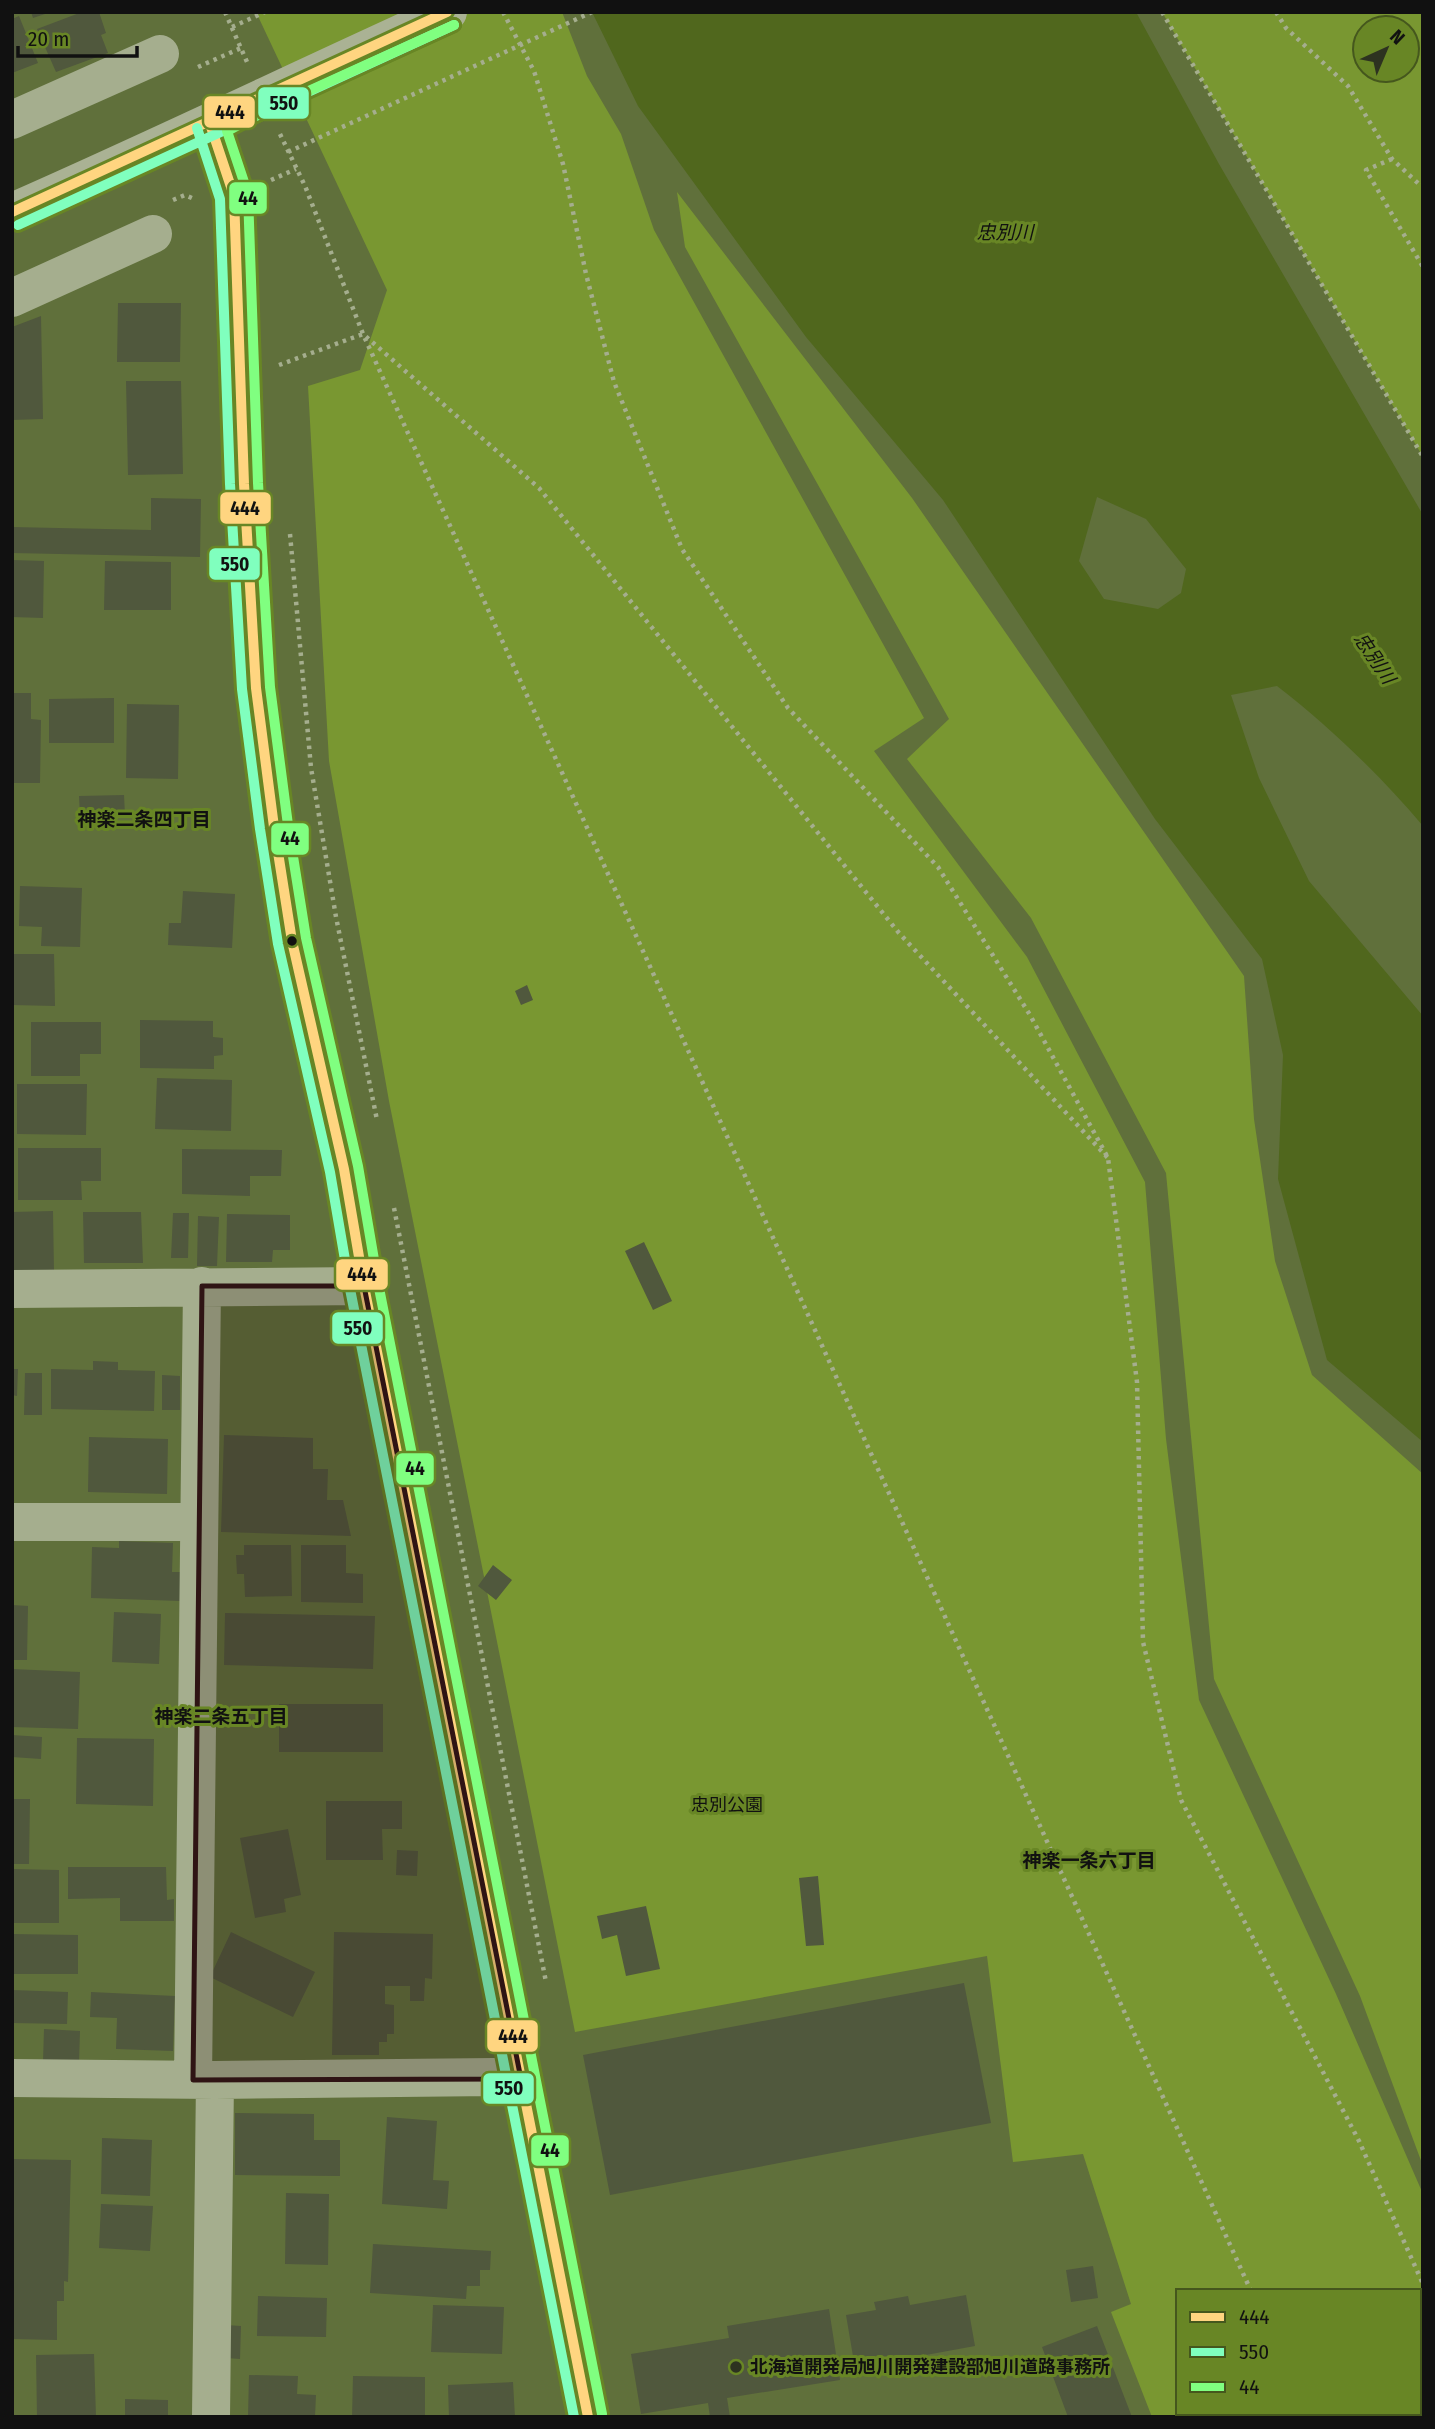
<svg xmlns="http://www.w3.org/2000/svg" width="1435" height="2429" font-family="'Fira Sans Condensed','Noto Sans JP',sans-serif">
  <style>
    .green { fill: #799731; fill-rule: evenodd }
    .water { fill: #50671d; fill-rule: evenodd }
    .building { fill: #50583d }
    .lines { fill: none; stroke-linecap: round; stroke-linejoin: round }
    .path { stroke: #a5ae8e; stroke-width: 4.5; stroke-dasharray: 3.5 5; stroke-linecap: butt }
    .minor { stroke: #a5ae8e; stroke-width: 38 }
    .trunk { stroke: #aab294; stroke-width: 38 }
    .path-bridge { stroke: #a5ae8e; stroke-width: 4.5; stroke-dasharray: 3.5 5; stroke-linecap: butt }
    .bus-1-casing { stroke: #688625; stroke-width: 16 }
    .bus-2-casing { stroke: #688625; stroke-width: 16 }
    .bus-3-casing { stroke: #688625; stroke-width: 16 }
    .bus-1 { stroke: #ffd580; stroke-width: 10 }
    .bus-2 { stroke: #80ffbe; stroke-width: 10 }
    .bus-3 { stroke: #80ff80; stroke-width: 10 }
    .marked { fill: #2f1414; fill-opacity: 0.2; stroke: #2f1414; stroke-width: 5; stroke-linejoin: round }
    .bus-dot { fill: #111; stroke: #688625; stroke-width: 2.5 }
    .poi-dot { fill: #2d3220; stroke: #688625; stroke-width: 2.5 }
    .labels { text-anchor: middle; stroke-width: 6; stroke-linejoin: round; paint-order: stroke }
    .park-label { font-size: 18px; fill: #111; stroke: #688625 }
    .poi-label { font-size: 18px; font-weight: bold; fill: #111; stroke: #688625; text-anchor: start }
    .water-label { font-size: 19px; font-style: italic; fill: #111; stroke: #688625 }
    .neighbourhood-label { font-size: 19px; font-weight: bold; fill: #111; stroke: #688625 }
    .line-badge { stroke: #688625; stroke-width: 2.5 }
    .pale-badge-label { font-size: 19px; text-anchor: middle; font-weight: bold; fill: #111 }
  </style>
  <rect width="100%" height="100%" fill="#60703b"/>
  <path class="green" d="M 256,12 L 562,12 L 587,76 L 621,134 L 654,230 L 924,718 L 874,751 L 1027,957 L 1145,1182 L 1166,1439 L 1199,1700 L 1336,1994 L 1423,2194 L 1423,2417 L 1152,2417 L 1111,2312 L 1131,2304 L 1083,2154 L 1013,2162 L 987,1956 L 575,2032 L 389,1101 L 329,761 L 308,386 L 360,370 L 387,290 ZM 1178,2291 L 1419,2291 L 1419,2413 L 1178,2413 Z
    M 1162,12 L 1423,12 L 1423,457 ZM 1365,28 L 1407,28 L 1407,70 L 1365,70 Z
    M 677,192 L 912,498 L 1244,976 L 1254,1119 L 1275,1261 L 1312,1375 L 1423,1474 L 1423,2166 L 1360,1996 L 1214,1679 L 1166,1173 L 1031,918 L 907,759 L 949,719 L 685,247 Z"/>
  <path class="water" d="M 592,12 L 1136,12 L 1219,164 L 1423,515 L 1423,826 C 1380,775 1330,727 1277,686 L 1231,695 L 1259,778 L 1309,881 L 1423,1016 L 1423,1442 L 1327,1360 L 1278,1179 L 1283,1055 L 1262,959 L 1155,819 L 943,500 L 806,337 L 638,106 ZM 1097,497 L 1146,519 L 1186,569 L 1181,593 L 1158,609 L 1104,599 L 1079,561 Z"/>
  <path class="building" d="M 31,12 L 48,12 L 48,13 L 33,18 Z
    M 82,12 L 99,12 L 106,33 L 101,35 L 108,53 L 56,72 L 37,29 Z
    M 19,16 L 38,63 L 12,73 L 12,19 Z
    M 118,303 L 181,303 L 180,362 L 117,362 Z
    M 41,316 L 43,419 L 12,420 L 12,327 Z
    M 126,381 L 181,381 L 183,474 L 128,475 Z
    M 151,498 L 201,499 L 200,557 L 12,553 L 12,527 L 151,530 Z
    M 12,560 L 44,561 L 43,618 L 12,617 Z
    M 105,561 L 171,562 L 171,610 L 104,610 Z
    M 12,693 L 31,693 L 31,719 L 41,720 L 40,783 L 12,783 Z
    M 114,698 L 114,743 L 49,743 L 49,699 Z
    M 127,704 L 179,705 L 178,779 L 126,778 Z
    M 124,795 L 125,815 L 80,816 L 79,796 Z
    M 20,886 L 82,888 L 80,947 L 41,946 L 42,927 L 19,926 Z
    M 183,891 L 235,894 L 232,948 L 168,945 L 169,923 L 181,923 Z
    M 12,954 L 54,954 L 55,1006 L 12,1005 Z
    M 527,985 L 533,1000 L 521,1005 L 515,991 Z
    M 140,1020 L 213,1021 L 213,1037 L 223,1038 L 223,1055 L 214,1056 L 214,1069 L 140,1068 Z
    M 31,1022 L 101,1022 L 101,1054 L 80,1054 L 80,1076 L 31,1076 Z
    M 157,1078 L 232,1080 L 231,1131 L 155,1129 Z
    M 17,1084 L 87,1084 L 86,1135 L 17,1134 Z
    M 18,1148 L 101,1148 L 101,1181 L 81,1181 L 82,1200 L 18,1200 Z
    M 182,1149 L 282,1150 L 281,1176 L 250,1176 L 250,1196 L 182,1194 Z
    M 53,1211 L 54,1272 L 12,1272 L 12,1212 Z
    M 83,1212 L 141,1212 L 143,1263 L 84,1263 Z
    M 173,1213 L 189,1213 L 188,1258 L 171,1258 Z
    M 227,1214 L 290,1215 L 290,1250 L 273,1250 L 272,1262 L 226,1262 Z
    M 198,1216 L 219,1217 L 217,1266 L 197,1266 Z
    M 644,1242 L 672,1301 L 653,1310 L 625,1251 Z
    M 93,1361 L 118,1362 L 118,1370 L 155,1371 L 154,1411 L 51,1409 L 51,1369 L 93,1370 Z
    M 12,1369 L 18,1369 L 17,1396 L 12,1395 Z
    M 25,1373 L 42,1373 L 42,1415 L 24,1415 Z
    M 162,1375 L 180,1376 L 180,1410 L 162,1410 Z
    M 224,1435 L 313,1438 L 313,1469 L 328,1469 L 327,1500 L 343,1500 L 351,1536 L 221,1532 Z
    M 89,1437 L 168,1439 L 167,1494 L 88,1492 Z
    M 119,1541 L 173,1543 L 172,1572 L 181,1572 L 180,1601 L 91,1598 L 92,1547 L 119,1548 Z
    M 244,1545 L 291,1545 L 292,1596 L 245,1597 L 244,1574 L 237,1574 L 236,1555 L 244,1555 Z
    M 301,1545 L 346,1545 L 346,1573 L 363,1574 L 363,1603 L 301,1602 Z
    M 493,1565 L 512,1580 L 496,1600 L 478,1586 Z
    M 12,1605 L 28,1606 L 27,1660 L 12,1660 Z
    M 114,1612 L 161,1614 L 159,1664 L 112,1662 Z
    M 225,1613 L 375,1616 L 373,1669 L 224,1665 Z
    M 12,1669 L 80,1672 L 78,1729 L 12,1727 Z
    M 279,1704 L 383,1704 L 383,1752 L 279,1752 Z
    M 12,1735 L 42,1737 L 41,1759 L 12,1757 Z
    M 77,1738 L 154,1739 L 153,1806 L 76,1804 Z
    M 12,1799 L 30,1799 L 29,1864 L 12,1864 Z
    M 326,1801 L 402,1801 L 402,1829 L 382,1829 L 383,1860 L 326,1860 Z
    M 288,1829 L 301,1895 L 284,1899 L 286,1912 L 255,1918 L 240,1838 Z
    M 397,1850 L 418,1851 L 417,1876 L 396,1875 Z
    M 68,1867 L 166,1867 L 167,1900 L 174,1899 L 174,1921 L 120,1921 L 120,1898 L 68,1899 Z
    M 12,1869 L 59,1870 L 59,1923 L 12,1923 Z
    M 818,1876 L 824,1945 L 806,1946 L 799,1878 Z
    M 646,1906 L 660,1969 L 626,1976 L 617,1935 L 602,1939 L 597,1916 Z
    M 231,1932 L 315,1972 L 293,2017 L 210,1977 Z
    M 334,1932 L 433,1934 L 432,1979 L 425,1978 L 424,2001 L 410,2001 L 410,1986 L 385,1986 L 385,2004 L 394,2005 L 394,2034 L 387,2034 L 387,2042 L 379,2042 L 379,2055 L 332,2055 Z
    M 12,1934 L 78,1935 L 78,1974 L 12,1974 Z
    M 964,1983 L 991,2123 L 610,2195 L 583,2055 Z
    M 12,1990 L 68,1992 L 67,2024 L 12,2023 Z
    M 91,1992 L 175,1996 L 173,2051 L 116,2049 L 117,2018 L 90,2017 Z
    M 44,2029 L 80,2031 L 79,2064 L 43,2062 Z
    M 235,2113 L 314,2114 L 314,2140 L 340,2140 L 340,2176 L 235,2175 Z
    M 387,2117 L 437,2121 L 433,2180 L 449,2181 L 447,2209 L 382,2204 Z
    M 102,2138 L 152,2140 L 150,2196 L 101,2194 Z
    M 12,2159 L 71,2160 L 68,2282 L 64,2281 L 64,2301 L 57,2301 L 57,2340 L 12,2339 Z
    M 286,2193 L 329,2194 L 328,2265 L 285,2264 Z
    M 101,2204 L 153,2206 L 150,2251 L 99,2248 Z
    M 373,2244 L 491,2251 L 490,2270 L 480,2270 L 480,2286 L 467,2286 L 466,2299 L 370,2293 Z
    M 1093,2266 L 1098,2298 L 1071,2302 L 1066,2270 Z
    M 966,2295 L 975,2346 L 855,2368 L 846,2315 L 876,2310 L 874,2302 L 908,2296 L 910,2305 Z
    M 258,2296 L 327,2298 L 326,2337 L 257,2336 Z
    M 433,2305 L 504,2307 L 502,2354 L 431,2352 Z
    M 829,2309 L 840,2380 L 727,2398 L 730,2417 L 710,2417 L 708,2403 L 641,2414 L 631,2354 L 729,2338 L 727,2326 Z
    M 226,2325 L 241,2326 L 240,2359 L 226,2358 Z
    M 1097,2326 L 1132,2417 L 1068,2417 L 1042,2347 Z
    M 94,2354 L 96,2417 L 37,2417 L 36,2355 Z
    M 249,2375 L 298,2376 L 297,2394 L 316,2395 L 315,2417 L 248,2417 Z
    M 353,2376 L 425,2377 L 425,2417 L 352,2417 Z
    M 513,2382 L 515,2417 L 449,2417 L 448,2385 Z
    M 125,2399 L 168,2400 L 168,2417 L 125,2417 Z"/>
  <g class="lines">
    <path class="path" d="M 225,12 L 247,62
      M 503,12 L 534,71 L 563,164 L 586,274 L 614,382 L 682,549 L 788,708 L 938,867 L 1030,1015 L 1108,1158 L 1137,1382 L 1143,1642 L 1181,1800 L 1359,2141 L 1423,2284
      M 1162,12 L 1423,457
      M 1276,12 L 1286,28 L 1348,86 L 1392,159 L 1421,186 L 1423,185
      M 232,27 L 265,12
      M 198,67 L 241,48
      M 280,134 L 305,186 L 363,334 L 1251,2291
      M 1392,159 L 1366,170 L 1423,267
      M 271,180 L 296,169
      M 173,200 L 185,195 L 194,199
      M 279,365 L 363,334 L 539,488 L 899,933 L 1108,1158
      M 290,534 L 311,768 L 336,917 L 377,1120
      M 394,1208 L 546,1982
      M 1306,2413 L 1308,2417"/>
    <path class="minor" d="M 12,120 L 160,54
      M 210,124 L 234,196 L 244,484 L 256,688 L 274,827 L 292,941 L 344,1169 L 364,1286 L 588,2417
      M 12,298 L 153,234
      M 12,1289 L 364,1286
      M 12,1522 L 199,1522
      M 12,2078 L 215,2080 L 494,2077 L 521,2079
      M 193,2080 L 202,1286
      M 211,2417 L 215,2080"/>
    <path class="trunk" d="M 12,212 C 158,148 302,78 448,12"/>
    <path class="path-bridge" d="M 288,152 L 592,12"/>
    <g class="bus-1-casing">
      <path id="bus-1" d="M 210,124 L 234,196 L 244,484 L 256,688 L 274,827 L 292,941 L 344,1169 L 364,1286 L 588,2417
        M 12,212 L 447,12"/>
    </g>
    <g class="bus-2-casing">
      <path id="bus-2" d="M 197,128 L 220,199 L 230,484 L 242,689 L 260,829 L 278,944 L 330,1172 L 350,1289 L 574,2417
        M 18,225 L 454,25"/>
    </g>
    <g class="bus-3-casing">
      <path id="bus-3" d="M 454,25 L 269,109 L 227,131 L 248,194 L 258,483 L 270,687 L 288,825 L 306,938 L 358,1166 L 378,1283 L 602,2414"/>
    </g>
    <use href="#bus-1" class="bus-1"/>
    <use href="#bus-2" class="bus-2"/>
    <use href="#bus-3" class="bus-3"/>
  </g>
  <path class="marked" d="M 202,1286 L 364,1286 L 521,2079 L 193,2080 Z"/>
  <circle class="bus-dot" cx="292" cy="941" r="6"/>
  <circle class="poi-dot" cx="736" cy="2367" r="7"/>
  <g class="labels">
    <g class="park-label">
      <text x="727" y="1811">忠別公園</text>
    </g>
    <g class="poi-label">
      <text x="750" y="2373">北海道開発局旭川開発建設部旭川道路事務所</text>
    </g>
    <g class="water-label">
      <text x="1005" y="239">忠別川</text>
      <text transform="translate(1375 658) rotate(56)" y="7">忠別川</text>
    </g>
    <g class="neighbourhood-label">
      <text x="144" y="826">神楽二条四丁目</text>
      <text x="221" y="1723">神楽二条五丁目</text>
      <text x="1089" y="1867">神楽一条六丁目</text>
    </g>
  </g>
  <g class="line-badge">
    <rect x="257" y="86" width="53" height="34" rx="7" fill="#80ffbe"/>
    <rect x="203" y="95" width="53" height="34" rx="7" fill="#ffd580"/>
    <rect x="228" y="181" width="40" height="34" rx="7" fill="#80ff80"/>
    <rect x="219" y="491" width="53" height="34" rx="7" fill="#ffd580"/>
    <rect x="208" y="547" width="53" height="34" rx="7" fill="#80ffbe"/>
    <rect x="270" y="822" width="40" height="34" rx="7" fill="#80ff80"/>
    <rect x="335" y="1258" width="54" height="33" rx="7" fill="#ffd580"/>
    <rect x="331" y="1311" width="53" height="34" rx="7" fill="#80ffbe"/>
    <rect x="395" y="1452" width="40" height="34" rx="7" fill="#80ff80"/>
    <rect x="486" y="2019" width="53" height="34" rx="7" fill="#ffd580"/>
    <rect x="482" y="2072" width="53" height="33" rx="7" fill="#80ffbe"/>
    <rect x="530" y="2134" width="40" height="33" rx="7" fill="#80ff80"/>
  </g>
  <g class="pale-badge-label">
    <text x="284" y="110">550</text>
    <text x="230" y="119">444</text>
    <text x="248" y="205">44</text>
    <text x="245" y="515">444</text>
    <text x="235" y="571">550</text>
    <text x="290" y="845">44</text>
    <text x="362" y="1281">444</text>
    <text x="358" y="1335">550</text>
    <text x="415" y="1475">44</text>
    <text x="513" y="2043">444</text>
    <text x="509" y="2095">550</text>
    <text x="550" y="2157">44</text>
  </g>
  <rect width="1435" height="2429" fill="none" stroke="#111111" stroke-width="28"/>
  <rect x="1176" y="2289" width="245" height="126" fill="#688625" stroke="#45571d" stroke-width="2"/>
  <rect x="1190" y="2312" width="35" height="10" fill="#ffd580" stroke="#45571d" stroke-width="2"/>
  <text x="1239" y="2324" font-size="21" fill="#111111">444</text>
  <rect x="1190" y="2347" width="35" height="10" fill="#80ffbe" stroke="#45571d" stroke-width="2"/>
  <text x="1239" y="2359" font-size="21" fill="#111111">550</text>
  <rect x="1190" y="2382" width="35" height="10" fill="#80ff80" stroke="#45571d" stroke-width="2"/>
  <text x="1239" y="2394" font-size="21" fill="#111111">44</text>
  <g transform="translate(1386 49) rotate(44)"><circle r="33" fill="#688625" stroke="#45571d" stroke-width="2"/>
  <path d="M0-5L12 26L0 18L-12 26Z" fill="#2d3220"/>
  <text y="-10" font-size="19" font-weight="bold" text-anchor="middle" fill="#111111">N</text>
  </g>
  <path d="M18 46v10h119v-10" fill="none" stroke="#111111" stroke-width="3.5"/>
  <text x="28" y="46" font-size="21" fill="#111111" stroke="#688625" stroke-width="5" paint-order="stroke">20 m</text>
</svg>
